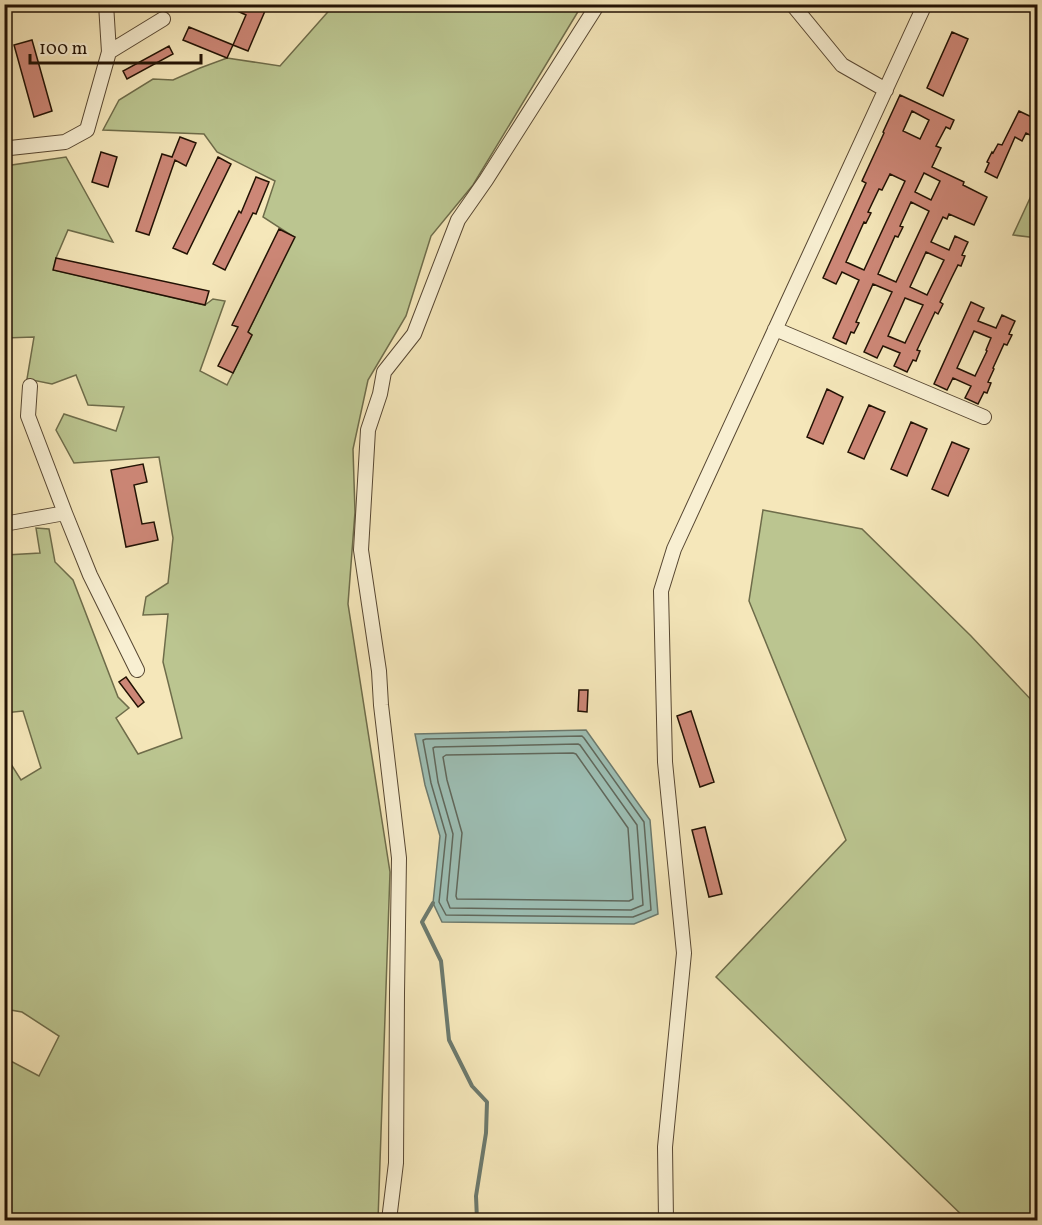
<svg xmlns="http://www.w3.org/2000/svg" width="1042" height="1225" font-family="Vollkorn,serif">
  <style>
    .green { fill: #bbc590; stroke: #6e6c4a; stroke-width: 1.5 }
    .water { fill: #9dbfb5; stroke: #6c7a6e; stroke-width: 1.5 }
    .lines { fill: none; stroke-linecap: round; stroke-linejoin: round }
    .shore { stroke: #60685c; stroke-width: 1.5 }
    .stream { stroke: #6c7a6e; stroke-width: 4 }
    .building { fill: #cd8777; stroke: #221204; stroke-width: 1.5; fill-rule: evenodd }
    .minor-casing { stroke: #574732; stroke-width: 16 }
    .minor { stroke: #f8efd2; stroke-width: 14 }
  </style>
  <rect width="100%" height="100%" fill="#f5e7ba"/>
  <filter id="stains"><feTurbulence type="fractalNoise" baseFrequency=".00333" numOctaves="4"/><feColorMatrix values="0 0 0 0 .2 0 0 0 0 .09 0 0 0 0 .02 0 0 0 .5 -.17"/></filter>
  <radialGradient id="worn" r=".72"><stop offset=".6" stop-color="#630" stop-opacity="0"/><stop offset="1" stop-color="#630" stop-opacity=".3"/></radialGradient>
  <path class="green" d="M 334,5 L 582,5 L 473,185 L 431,236 L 406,316 L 368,380 L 353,449 L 355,512 L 348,604 L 390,872 L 378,1220 L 5,1220 L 5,1058 L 39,1076 L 59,1036 L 22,1012 L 5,1009 L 4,753 L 21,780 L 41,768 L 23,711 L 4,713 L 5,679 L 11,665 L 6,555 L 40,553 L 36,528 L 49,529 L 55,562 L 73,580 L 118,697 L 129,708 L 116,718 L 138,754 L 182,738 L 163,662 L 168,614 L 143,615 L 146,597 L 168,583 L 173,538 L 159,457 L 74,463 L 56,430 L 64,414 L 116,431 L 124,407 L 88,405 L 76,375 L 52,384 L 27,379 L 34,337 L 5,338 L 5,166 L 66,157 L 113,242 L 68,230 L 56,258 L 54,270 L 205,305 L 213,299 L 225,301 L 200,371 L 227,385 L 252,335 L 248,332 L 294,237 L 263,217 L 275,181 L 217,152 L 204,134 L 103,130 L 119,100 L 153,79 L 173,80 L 200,68 L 227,58 L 280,66 Z
    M 1037,183 L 1037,238 L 1013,235 Z
    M 763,510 L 862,529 L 971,636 L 1037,706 L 1038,1202 L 1025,1220 L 967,1220 L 716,977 L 846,840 L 749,601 Z"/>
  <path class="water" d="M 586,730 L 650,820 L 658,914 L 634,924 L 442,922 L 433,903 L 440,836 L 425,785 L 415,734 Z"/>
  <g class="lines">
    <path class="shore" d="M 582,736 L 584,738 L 644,822 L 651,910 L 633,917 L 446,915 L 439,902 L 446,835 L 431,783 L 423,740 L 426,739 Z
      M 578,744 L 580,745 L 637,825 L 643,905 L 631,910 L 450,908 L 447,900 L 453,834 L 438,782 L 433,748 L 435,747 Z
      M 573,753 L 576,754 L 628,828 L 633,899 L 629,901 L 457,899 L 456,896 L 462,833 L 447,780 L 443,757 L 446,755 Z"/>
    <path class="stream" d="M 433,903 L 422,922 L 441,961 L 449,1040 L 472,1086 L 487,1102 L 486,1133 L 476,1196 L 477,1220"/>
  </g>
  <path class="building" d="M 222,4 L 268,4 L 248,51 L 233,45 L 246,15 Z
    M 189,27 L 233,45 L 227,58 L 183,40 Z
    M 952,32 L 968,39 L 943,96 L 927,88 Z
    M 32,40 L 52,111 L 34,117 L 14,45 Z
    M 169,46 L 173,54 L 127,79 L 123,71 Z
    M 900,95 L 954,120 L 950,129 L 946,127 L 936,146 L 941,148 L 932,167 L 964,182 L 963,185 L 987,197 L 974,225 L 949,214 L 947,219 L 943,217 L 931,242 L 949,250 L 955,236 L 968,242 L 962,255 L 965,256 L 961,266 L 958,265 L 952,277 L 940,302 L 943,304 L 938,314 L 935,312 L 917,350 L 920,351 L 916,361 L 913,360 L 907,372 L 894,366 L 900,353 L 883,346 L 877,358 L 864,352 L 892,292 L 873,284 L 856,322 L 859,323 L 854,333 L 851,332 L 846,344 L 833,338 L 859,280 L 842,272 L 836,284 L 823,278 L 866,183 L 862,181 L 884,133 L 883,132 ZM 912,111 L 929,120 L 920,139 L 903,131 ZM 924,173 L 940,181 L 931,200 L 915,192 ZM 890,174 L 905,181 L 864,270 L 846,262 L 864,222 L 866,223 L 871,213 L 868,212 L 879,189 L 882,190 ZM 911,202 L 929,211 L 896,282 L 878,274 L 895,236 L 898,237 L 903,227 L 900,226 ZM 926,252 L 944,260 L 927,295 L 910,287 ZM 905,298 L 923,305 L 905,343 L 888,336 Z
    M 1019,111 L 1038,120 L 1038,139 L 1026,133 L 1022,141 L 1015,137 L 997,178 L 985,172 L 989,163 L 987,162 L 992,152 L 993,153 L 998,144 L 1002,145 Z
    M 180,137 L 196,143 L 186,166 L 175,160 L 149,235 L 136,231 L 162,154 L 172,157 Z
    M 101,152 L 117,157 L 108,187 L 92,182 Z
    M 218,157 L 231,164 L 187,254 L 173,248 Z
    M 256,177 L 269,182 L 256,214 L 253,213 L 225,270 L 213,264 L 239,211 L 241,213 Z
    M 279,229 L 295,237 L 248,332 L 252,335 L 233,373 L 218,366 L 238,327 L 232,325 Z
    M 56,258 L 209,291 L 205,305 L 53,270 Z
    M 971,302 L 984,308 L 978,321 L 996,328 L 1002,315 L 1015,321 L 1009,334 L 1012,335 L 1007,345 L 1004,344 L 993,368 L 994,369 L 988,382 L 991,383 L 987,393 L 984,392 L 978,404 L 965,398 L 971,386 L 953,378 L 947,390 L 934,384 ZM 974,331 L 991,338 L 986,350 L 987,351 L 975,376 L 957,368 Z
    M 827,389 L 843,397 L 823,444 L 807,437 Z
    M 869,405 L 885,412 L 864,459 L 848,452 Z
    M 911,422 L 927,429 L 907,476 L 891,469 Z
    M 952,442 L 969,449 L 948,496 L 932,489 Z
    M 143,464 L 147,482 L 134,485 L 142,524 L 154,522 L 158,540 L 126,547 L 111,470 Z
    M 126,677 L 144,702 L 138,707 L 119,682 Z
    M 579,690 L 588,690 L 587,712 L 578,711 Z
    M 691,711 L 714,782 L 700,787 L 677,716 Z
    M 705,827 L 722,894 L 709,897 L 692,830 Z"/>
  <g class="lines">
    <g class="minor-casing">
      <path id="minor" d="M 792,4 L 842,65 L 886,90
        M 109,52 L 163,19
        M 4,150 L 10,148 L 65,142 L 87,130 L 109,52 L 106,4
        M 775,329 L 984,417
        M 30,386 L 28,416 L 65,513 L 90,575 L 137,670
        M 4,524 L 65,513
        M 389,1220 L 396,1163 L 397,993 L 399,858 L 381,705 L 379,671 L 361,550 L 368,430 L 380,394 L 384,372 L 414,334 L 458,220 L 486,180 L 598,4
        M 666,1220 L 665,1147 L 684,953 L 665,762 L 661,591 L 674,549 L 925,4"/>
    </g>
    <use href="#minor" class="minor"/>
  </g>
  <rect width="1042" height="1225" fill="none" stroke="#f5e7ba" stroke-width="24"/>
  <rect x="6" y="6" width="1030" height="1213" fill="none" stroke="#221204" stroke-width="3"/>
  <rect x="12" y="12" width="1018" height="1201" fill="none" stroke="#221204" stroke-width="1.5"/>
  <path d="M30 54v9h171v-9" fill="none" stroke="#221204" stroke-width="3"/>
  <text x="39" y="54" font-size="18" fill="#221204" stroke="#f8efd2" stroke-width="4.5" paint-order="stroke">100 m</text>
  <rect width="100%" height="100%" filter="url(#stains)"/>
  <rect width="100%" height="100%" fill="url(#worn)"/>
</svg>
